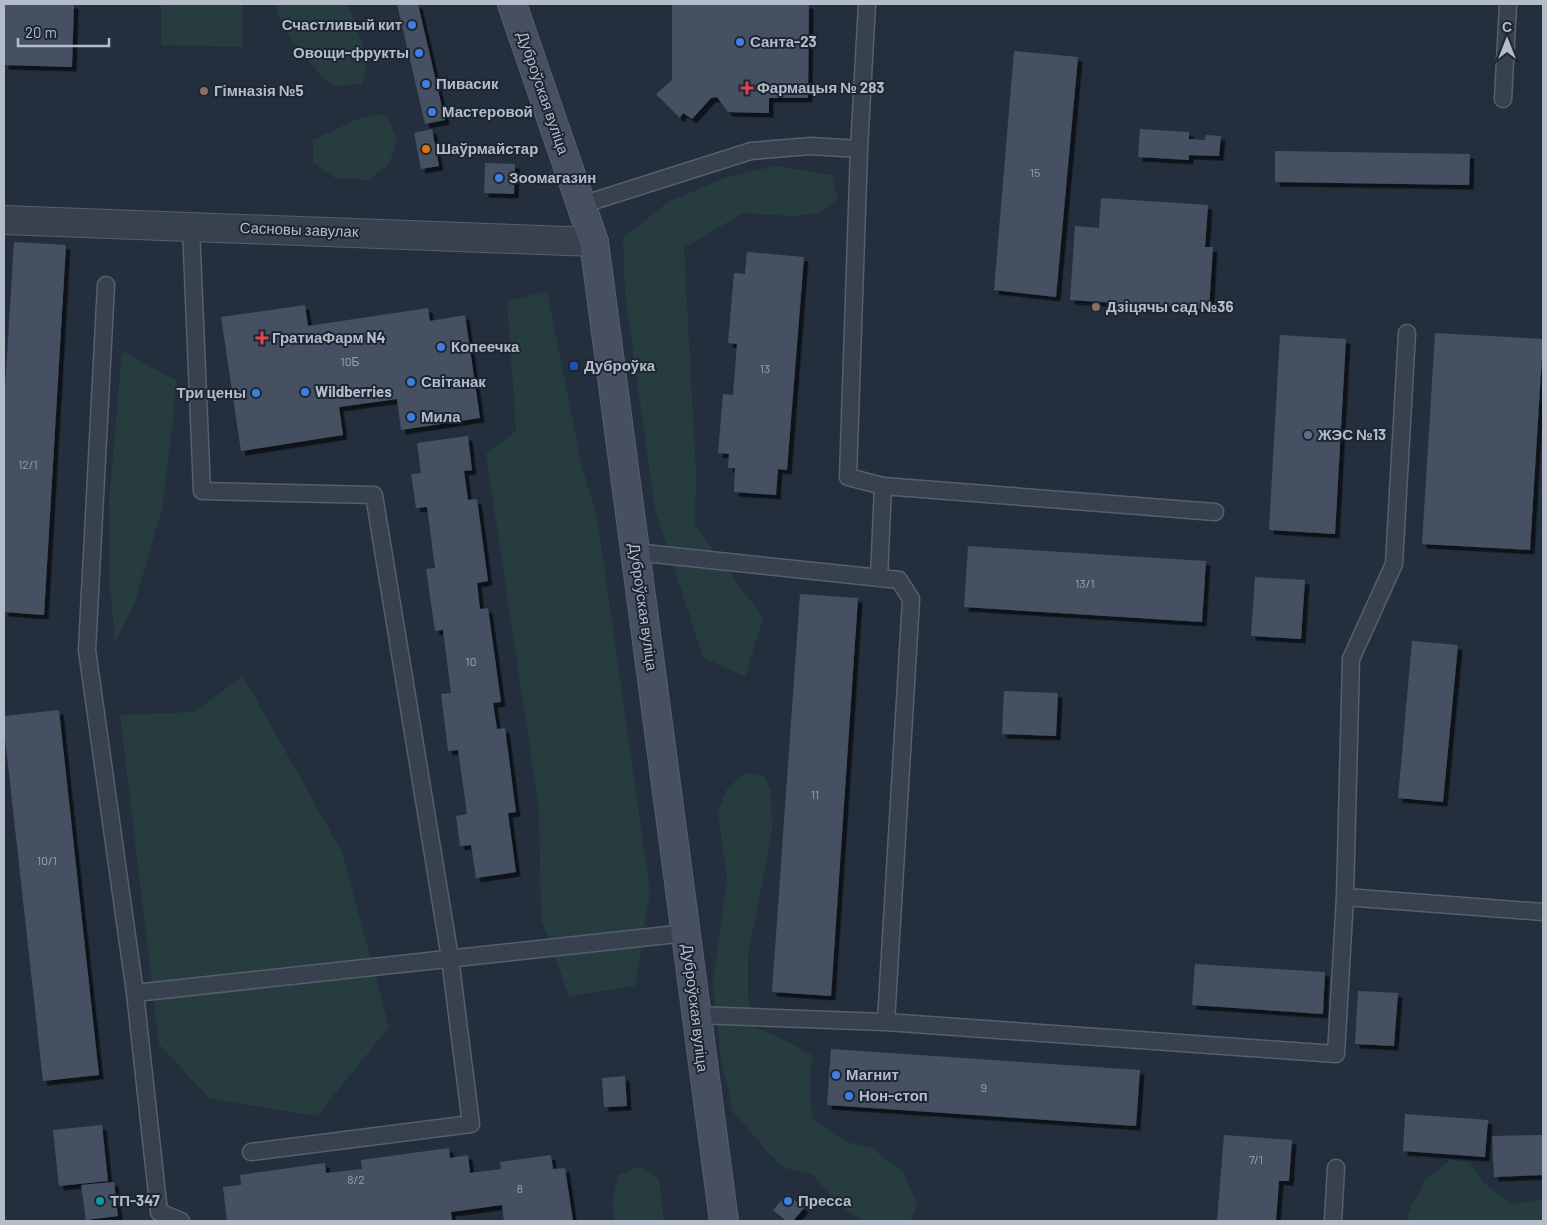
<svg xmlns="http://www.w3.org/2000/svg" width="1547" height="1225" font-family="Barlow,sans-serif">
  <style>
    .green { fill: #263c3f }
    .building { fill: #455162; filter: url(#shadow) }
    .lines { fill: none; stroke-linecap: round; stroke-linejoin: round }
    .service-casing { stroke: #565f6c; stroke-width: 19 }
    .minor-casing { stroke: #565f6c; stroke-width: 30 }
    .secondary-casing { stroke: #565f6c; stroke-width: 30 }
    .service { stroke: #38414e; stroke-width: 16 }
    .minor { stroke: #38414e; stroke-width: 28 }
    .secondary { stroke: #465061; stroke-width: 28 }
    .shop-dot { fill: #3f7fe0; stroke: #1d2633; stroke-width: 2 }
    .health-dot { fill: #e0444e; stroke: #1d2633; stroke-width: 2 }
    .education-dot { fill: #8d6e63; stroke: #1d2633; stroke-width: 2 }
    .food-dot { fill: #e8710a; stroke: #1d2633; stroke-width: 2 }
    .transit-dot { fill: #1a4fb4; stroke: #1d2633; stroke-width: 2 }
    .service-dot { fill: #5c6f8a; stroke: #1d2633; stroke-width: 2 }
    .culture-dot { fill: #0f9aa8; stroke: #1d2633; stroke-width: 2 }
    .labels { text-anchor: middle; stroke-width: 4; stroke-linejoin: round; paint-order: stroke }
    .number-label { font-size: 12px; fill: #98a1af }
    .poi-label { font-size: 15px; font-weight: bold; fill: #b4bcc9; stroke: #1d2633; text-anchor: start }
    .street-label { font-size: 15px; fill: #b4bcc9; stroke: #1d2633 }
  </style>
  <defs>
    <filter id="shadow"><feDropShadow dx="4.5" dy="4.5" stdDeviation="0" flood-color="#0009"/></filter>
  </defs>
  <rect width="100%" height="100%" fill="#242f3e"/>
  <path class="green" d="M 161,4 L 242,4 L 242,47 L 161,45 Z
    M 276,4 L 348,4 L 368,60 L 362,84 L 332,86 C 311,64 281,35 276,4 Z
    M 378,114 L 388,118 L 397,140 L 389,164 L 368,180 L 335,178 L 313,163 L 313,140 L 353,121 Z
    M 775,166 L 832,175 L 838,199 L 818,213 L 792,216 L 743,213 L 684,248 L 696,472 L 695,525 L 763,618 L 745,677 L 703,657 L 655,509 L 625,293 L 623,238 L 668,202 L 724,178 Z
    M 547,291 L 582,467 L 597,517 L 650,892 L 635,986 L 569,996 L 541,919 L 539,809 L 486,454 L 516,431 L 507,301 Z
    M 122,351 L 177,381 L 163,505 L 135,602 L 115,642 L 109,574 L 109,503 Z
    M 243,676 L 342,852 L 389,1027 L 317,1116 L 210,1099 L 159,1044 L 120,715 L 194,712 Z
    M 746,772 L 764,776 L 771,790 L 772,832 L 748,955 L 748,997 L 755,1027 L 780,1038 L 812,1055 L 810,1089 L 812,1119 L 846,1142 L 872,1148 L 905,1174 L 917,1206 L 910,1221 L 864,1221 L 841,1207 L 812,1174 L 785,1168 L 770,1154 L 733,1112 L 721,1058 L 713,983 L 727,879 L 718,812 L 727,789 Z
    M 1450,1160 L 1469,1162 L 1484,1183 L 1512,1204 L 1543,1199 L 1543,1221 L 1409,1221 L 1407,1215 L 1425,1180 Z
    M 639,1167 L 659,1179 L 664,1221 L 615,1221 L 612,1201 L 618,1175 Z"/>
  <path class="building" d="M 4,4 L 74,4 L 72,67 L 4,65 Z
    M 397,4 L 418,4 L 445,120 L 425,124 Z
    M 672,4 L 809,4 L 808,98 L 769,98 L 769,113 L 728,112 L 717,97 L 711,98 L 692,119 L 683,113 L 680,118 L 656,94 L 672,80 Z
    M 1014,51 L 1078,57 L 1056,297 L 994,290 Z
    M 432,129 L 439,166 L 421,169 L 414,133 Z
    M 1140,129 L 1189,132 L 1189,139 L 1205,140 L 1206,135 L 1221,136 L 1219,156 L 1189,155 L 1189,160 L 1138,157 Z
    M 1275,151 L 1470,154 L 1469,185 L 1275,182 Z
    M 485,163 L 515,164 L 514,194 L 484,193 Z
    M 1101,198 L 1208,205 L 1205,247 L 1213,247 L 1209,309 L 1070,300 L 1075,226 L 1099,228 Z
    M 14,242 L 66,245 L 44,615 L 4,612 L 4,405 Z
    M 747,252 L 804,257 L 787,470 L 778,469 L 776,495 L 734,492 L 735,468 L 728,468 L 729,454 L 718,453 L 723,394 L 733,395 L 737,344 L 728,343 L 734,273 L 745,274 Z
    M 305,305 L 308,326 L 428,308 L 430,321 L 465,315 L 480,418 L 401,430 L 397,399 L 339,407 L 343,435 L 241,451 L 221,317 Z
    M 1435,333 L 1543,339 L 1530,550 L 1422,544 Z
    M 1280,335 L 1346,339 L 1335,534 L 1269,530 Z
    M 468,436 L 472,470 L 464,471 L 468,500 L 477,499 L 488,581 L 477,583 L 480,609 L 488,608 L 501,702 L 493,703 L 497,729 L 505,728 L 516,812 L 508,813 L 516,872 L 476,878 L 471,845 L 460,846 L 456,816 L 467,814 L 458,750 L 448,751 L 441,694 L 451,693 L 443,630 L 435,631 L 426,569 L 435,568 L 427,507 L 416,508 L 411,474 L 421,473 L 417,443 Z
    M 968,546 L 1206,561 L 1202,622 L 964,607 Z
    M 1255,577 L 1305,580 L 1301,639 L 1251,636 Z
    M 800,594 L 858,598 L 831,996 L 772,992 Z
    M 1412,641 L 1458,645 L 1443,802 L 1398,798 Z
    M 1004,691 L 1058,693 L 1056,736 L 1002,734 Z
    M 59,710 L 99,1075 L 43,1081 L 4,729 L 4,716 Z
    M 1195,964 L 1325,972 L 1323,1014 L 1192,1005 Z
    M 1358,991 L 1398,993 L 1394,1046 L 1355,1044 Z
    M 831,1049 L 1140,1070 L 1136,1126 L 827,1105 Z
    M 625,1076 L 627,1106 L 604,1107 L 602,1078 Z
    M 1405,1114 L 1488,1120 L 1485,1157 L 1403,1151 Z
    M 102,1125 L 108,1181 L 59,1186 L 53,1130 Z
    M 1224,1135 L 1292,1140 L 1289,1181 L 1279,1181 L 1276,1221 L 1217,1221 Z
    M 1543,1135 L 1543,1175 L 1494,1177 L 1492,1136 Z
    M 449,1148 L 450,1158 L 468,1155 L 470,1173 L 501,1169 L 500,1162 L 551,1155 L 553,1169 L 565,1168 L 573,1221 L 504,1221 L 502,1205 L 451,1212 L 452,1221 L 227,1221 L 223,1187 L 241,1185 L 240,1175 L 325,1163 L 326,1173 L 362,1169 L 361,1160 Z
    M 114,1182 L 118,1216 L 86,1220 L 81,1185 Z
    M 787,1194 L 804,1208 L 793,1221 L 786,1221 L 773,1210 Z"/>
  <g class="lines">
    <g class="service-casing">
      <path id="service" d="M 1503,99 L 1508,4
        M 859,149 L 848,477 L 883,486 L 879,578
        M 581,205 L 751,151 L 811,146 L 859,149 L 867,4
        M 191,227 L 202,491 L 374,495 L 450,958 L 471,1124 L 251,1152
        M 106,285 L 87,650 L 135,993 L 159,1212 L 181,1221
        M 883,486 L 1215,512
        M 635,552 L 899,580 L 911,599 L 886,1022
        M 1345,897 L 1543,912
        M 135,993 L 686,933
        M 696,1015 L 886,1022 L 1336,1054 L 1345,897 L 1351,659 L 1394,564 L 1407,333
        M 1333,1221 L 1336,1168"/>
    </g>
    <g class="minor-casing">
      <path id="minor" d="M 4,220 L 594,242"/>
    </g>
    <g class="secondary-casing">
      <path id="secondary" d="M 512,4 L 594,242 L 724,1221"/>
    </g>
    <use href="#service" class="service"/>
    <use href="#minor" class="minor"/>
    <use href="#secondary" class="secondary"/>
  </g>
  <g class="shop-dot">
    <circle cx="412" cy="25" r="5"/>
    <circle cx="740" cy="42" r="5"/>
    <circle cx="419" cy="53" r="5"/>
    <circle cx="426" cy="84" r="5"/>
    <circle cx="432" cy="112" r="5"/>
    <circle cx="499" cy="178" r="5"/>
    <circle cx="441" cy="347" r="5"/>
    <circle cx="411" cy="382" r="5"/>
    <circle cx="305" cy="392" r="5"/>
    <circle cx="256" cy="393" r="5"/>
    <circle cx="411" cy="417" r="5"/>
    <circle cx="836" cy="1075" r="5"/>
    <circle cx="849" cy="1096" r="5"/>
    <circle cx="788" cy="1201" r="5"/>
  </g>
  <g class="health-dot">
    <path d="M744.5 80.5h5v5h5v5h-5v5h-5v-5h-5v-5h5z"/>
    <path d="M259.5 330.5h5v5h5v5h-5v5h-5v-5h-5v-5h5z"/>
  </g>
  <g class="education-dot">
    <circle cx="204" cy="91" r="5"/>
    <circle cx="1096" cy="307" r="5"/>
  </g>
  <circle class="food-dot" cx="426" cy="149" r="5"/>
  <rect class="transit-dot" x="569" y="361" width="10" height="10" rx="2.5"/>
  <circle class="service-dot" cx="1308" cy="435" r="5"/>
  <circle class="culture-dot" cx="100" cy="1201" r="5"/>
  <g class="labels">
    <g class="number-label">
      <text x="1035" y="177">15</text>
      <text x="350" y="366">10Б</text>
      <text x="765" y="373">13</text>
      <text x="28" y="469">12/1</text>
      <text x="1085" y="588">13/1</text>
      <text x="471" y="666">10</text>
      <text x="815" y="799">11</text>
      <text x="47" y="865">10/1</text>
      <text x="984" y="1092">9</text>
      <text x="1256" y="1164">7/1</text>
      <text x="356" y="1184">8/2</text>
      <text x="520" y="1193">8</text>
    </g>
    <g class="poi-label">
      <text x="402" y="30" text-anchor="end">Счастливый кит</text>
      <text x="750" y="47">Санта-23</text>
      <text x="409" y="58" text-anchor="end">Овощи-фрукты</text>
      <text x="436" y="89">Пивасик</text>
      <text x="757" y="93">Фармацыя № 283</text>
      <text x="214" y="96">Гімназія №5</text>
      <text x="442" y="117">Мастеровой</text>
      <text x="436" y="154">Шаўрмайстар</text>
      <text x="509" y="183">Зоомагазин</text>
      <text x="1106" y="312">Дзіцячы сад №36</text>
      <text x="272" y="343">ГратиаФарм N4</text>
      <text x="451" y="352">Копеечка</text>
      <text x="584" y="371">Дуброўка</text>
      <text x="421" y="387">Світанак</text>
      <text x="315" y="397">Wildberries</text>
      <text x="246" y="398" text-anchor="end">Три цены</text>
      <text x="421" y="422">Мила</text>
      <text x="1318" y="440">ЖЭС №13</text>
      <text x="846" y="1080">Магнит</text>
      <text x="859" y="1101">Нон-стоп</text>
      <text x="110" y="1206">ТП-347</text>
      <text x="798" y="1206">Пресса</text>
    </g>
    <g class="street-label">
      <text transform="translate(543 93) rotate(71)" y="5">Дуброўская вуліца</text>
      <text transform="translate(299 230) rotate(2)" y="5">Сасновы завулак</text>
      <text transform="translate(643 607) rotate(82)" y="5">Дуброўская вуліца</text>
      <text transform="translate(695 1008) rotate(83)" y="5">Дуброўская вуліца</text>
    </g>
  </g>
  <rect width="1547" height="1225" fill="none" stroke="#b4bcc9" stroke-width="10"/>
  <g transform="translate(1507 40)" stroke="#1d2633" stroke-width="4" paint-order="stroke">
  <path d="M0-4L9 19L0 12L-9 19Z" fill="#b4bcc9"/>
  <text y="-8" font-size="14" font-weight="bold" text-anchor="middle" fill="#b4bcc9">С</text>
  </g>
  <path d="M18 38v8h91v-8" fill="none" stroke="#b4bcc9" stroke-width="2.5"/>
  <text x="25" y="38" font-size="15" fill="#b4bcc9" stroke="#1d2633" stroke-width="4" paint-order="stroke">20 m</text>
</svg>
